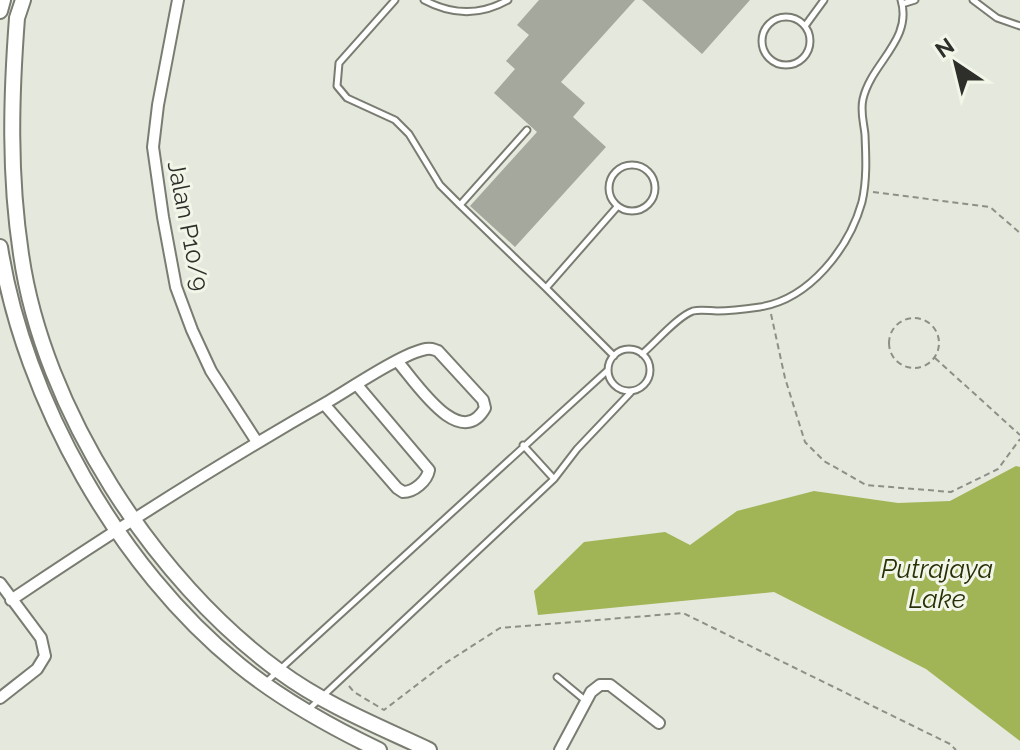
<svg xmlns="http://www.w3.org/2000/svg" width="1020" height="750" font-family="Raleway,sans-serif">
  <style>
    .water { fill: #a1b456 }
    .building { fill: #a5a89d }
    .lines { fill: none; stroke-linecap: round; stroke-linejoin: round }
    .lane-casing { stroke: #797c71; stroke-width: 9 }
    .street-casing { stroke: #797c71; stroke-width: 14 }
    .secondary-casing { stroke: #797c71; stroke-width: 18 }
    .path { stroke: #8e9088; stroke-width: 2; stroke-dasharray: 6 4; stroke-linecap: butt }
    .lane { stroke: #fff; stroke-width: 5 }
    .street { stroke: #fff; stroke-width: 10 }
    .secondary { stroke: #fff; stroke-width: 14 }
    .labels { text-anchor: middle; stroke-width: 6; stroke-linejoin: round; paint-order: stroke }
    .street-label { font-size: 24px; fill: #2e2f2b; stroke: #f2f6e9 }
    .water-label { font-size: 26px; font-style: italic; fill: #293007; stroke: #f2f6e9 }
  </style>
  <rect width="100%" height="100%" fill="#e5e8dc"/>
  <path class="water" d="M 1016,466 L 1020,467 L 1020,741 L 926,669 L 774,592 L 538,615 L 534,591 L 584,542 L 665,532 L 690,545 L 737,511 L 814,491 L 898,503 L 950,501 Z"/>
  <path class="building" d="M 539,0 L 635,0 L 561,82 L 585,103 L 573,117 L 606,147 L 515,247 L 470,206 L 537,132 L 494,93 L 515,69 L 506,61 L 529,35 L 517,25 Z
    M 642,0 L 750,0 L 702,54 Z"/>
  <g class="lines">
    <g class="lane-casing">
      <path id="lane" d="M 395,0 L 339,63 L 337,86 L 347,98 L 395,120 L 409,134 L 440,185 L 460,205
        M 424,0 C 452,15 480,16 508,0
        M 973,0 L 997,18 L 1020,26
        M 902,4 L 915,0
        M762 41a24 24 0 1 1 48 0a24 24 0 1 1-48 0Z
        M 805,26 L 824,0
        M 527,130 L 460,205 L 546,288
        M609 188a23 23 0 1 1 46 0a23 23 0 1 1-46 0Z
        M608 370a21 21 0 1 1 42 0a21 21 0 1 1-42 0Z
        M 642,354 C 655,343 678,316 693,311 C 701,309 710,311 717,311 C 731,311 746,309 760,307 C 810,299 849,248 862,202 C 867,180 866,158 865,135 C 864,123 860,112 863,99 C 871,63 913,40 901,0
        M 614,356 L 546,288 L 617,207
        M 523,445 L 554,479
        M 557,677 L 586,701
        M 265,683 L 608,370
        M 308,710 L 554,479 L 577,449 L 632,391"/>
    </g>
    <g class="street-casing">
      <path id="street" d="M 178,0 L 158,105 L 153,147 L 163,217 L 176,287 L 192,330 L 211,371 L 257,442
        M 324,404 L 397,488 L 403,492 C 414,492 427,481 429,470 L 357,385
        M 0,583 L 41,638 L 45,656 L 37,669 L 0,698
        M 11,600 C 115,530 220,463 329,401 C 351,388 403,353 426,349 C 432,348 432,349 438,351 L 483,400 L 485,408 C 460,452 415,381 398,362
        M 560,750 L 591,692 L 600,685 L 610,685 L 659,723"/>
    </g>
    <g class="secondary-casing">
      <path id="secondary" d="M 23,0 L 17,18 C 11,97 9,175 21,254 C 43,409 154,580 279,671 C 325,705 378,726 429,750
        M 0,11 L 3,0
        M 0,247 C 24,400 119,568 239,665 C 282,700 329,726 379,750"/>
    </g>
    <path class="path" d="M 873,192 L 990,207 L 1020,233
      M 771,314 L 785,378 L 805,442 L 824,461 L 866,485 L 951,492 L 998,469 L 1020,439
      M889 343a25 25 0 1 1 50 0a25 25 0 1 1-50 0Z
      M 935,358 L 1020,435
      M 349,686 L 354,692 L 384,710 L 444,664 L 500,628 L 683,613 L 950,744 L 956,750"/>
    <use href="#lane" class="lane"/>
    <use href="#street" class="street"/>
    <use href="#secondary" class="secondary"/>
  </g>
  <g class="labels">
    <g class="street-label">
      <text transform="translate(188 226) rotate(79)" y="8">Jalan P10/9</text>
    </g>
    <g class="water-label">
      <text x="937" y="578">Putrajaya<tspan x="937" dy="30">Lake</tspan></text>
    </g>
  </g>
  <g transform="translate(956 64) rotate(325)" stroke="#f2f6e9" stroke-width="6" paint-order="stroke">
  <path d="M0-6L14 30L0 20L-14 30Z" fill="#2e2f2b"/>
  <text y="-12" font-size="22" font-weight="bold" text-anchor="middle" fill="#2e2f2b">N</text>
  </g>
</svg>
